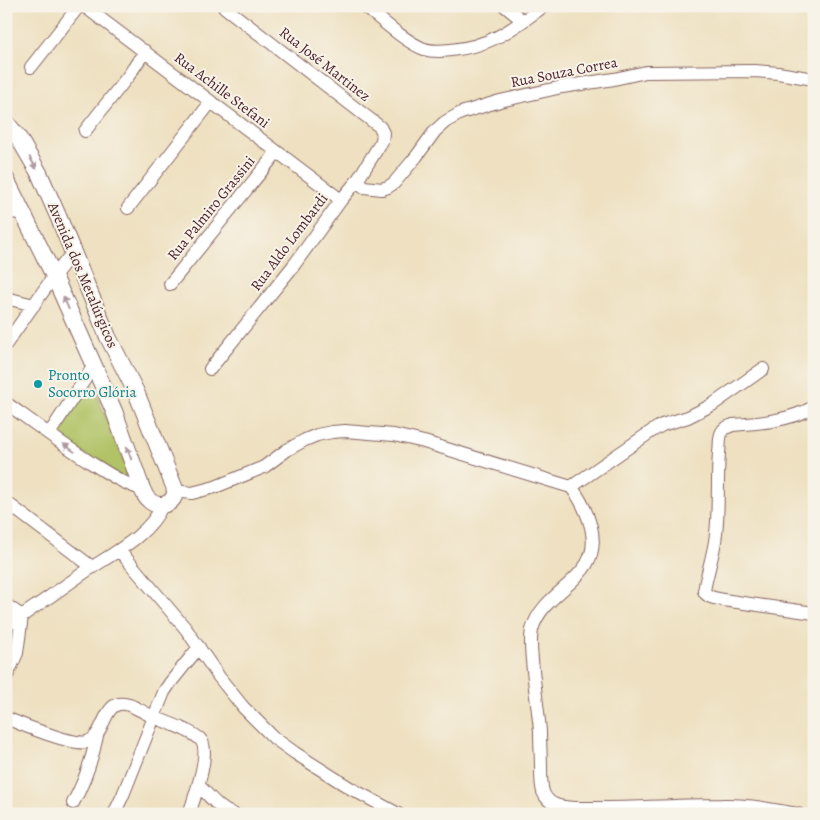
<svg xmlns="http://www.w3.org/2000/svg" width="820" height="820" font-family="Alegreya,serif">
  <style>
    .green { fill: #b1c366; stroke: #7e7148 }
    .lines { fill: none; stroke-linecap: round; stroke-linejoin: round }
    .minor-casing { stroke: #83635f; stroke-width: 14 }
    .tertiary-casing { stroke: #83635f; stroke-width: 18 }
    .minor { stroke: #fff; stroke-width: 12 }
    .tertiary { stroke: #fff; stroke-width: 16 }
    .oneway { fill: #ae9aa0 }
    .culture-dot { fill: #0f9aa8; stroke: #f7f3e8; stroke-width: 2 }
    .labels { text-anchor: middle; stroke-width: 4; stroke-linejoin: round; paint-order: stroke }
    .street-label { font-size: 15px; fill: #4a1f2b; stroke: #f7f3e8 }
    .culture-label { font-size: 15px; fill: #0d838f; stroke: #f7f3e8; text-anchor: start }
  </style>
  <rect width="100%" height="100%" fill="#f7f3e8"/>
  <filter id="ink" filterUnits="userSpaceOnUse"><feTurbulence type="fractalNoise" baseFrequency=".02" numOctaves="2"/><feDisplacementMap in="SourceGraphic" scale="10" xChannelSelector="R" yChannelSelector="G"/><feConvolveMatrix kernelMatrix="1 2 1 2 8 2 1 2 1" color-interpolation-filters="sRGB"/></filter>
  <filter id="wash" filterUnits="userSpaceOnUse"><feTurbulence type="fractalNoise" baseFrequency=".0096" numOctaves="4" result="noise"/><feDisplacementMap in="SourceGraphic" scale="20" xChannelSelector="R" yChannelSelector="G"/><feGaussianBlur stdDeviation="1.12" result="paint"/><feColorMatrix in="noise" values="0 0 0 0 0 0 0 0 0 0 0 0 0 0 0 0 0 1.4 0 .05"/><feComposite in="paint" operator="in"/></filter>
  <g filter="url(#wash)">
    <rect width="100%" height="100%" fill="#eee0c0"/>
    <path class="green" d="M 89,383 L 93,386 L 130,475 L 128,478 L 125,479 L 52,434 Z"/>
  </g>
  <g filter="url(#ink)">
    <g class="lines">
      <g class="minor-casing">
        <path id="minor" d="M 84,6 L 341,200
          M 364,6 C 381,19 404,41 424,49 C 433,52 442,51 451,50 C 492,46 512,29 544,6
          M 505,6 L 523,21
          M 31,67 L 79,6
          M 85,131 L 129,75 L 145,51
          M 357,181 L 364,187 L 382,189 L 388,187 L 394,183 L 416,157 L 435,131 L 445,122 L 461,113 L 500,101 L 562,87 L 614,79 L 646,72 L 755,71 L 778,73 L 814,79
          M 128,208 L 211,102
          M 6,213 L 22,212
          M 170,284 L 277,152
          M 6,298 L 34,305
          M 6,344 L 54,276 L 73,252
          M 210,369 L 294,265 L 341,200 L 357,181 L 382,141 L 383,133 L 380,127 L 223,6
          M 6,403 C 35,424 63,445 93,464 C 109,474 124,484 142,489
          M 814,407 C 788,421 761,423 733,425 C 727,427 723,428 721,434 C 719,440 720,447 719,453 C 717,480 719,507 716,534 C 714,554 707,572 704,591 C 707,598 715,598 723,600 L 814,613
          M 49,434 L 93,367
          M 571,487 L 652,431 L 662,425 L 688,417 L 712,405 L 763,369
          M 175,491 L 192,493 L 215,487 L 264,467 L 287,450 L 305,440 L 317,435 L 332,432 L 345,431 L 394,435 L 424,442 L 571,487 C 581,499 587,512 591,527 C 604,581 544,586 532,630 C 530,639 531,650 532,660 C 534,684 538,708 540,731 C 540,744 541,757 541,769 C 541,777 541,785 543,792 C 545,797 550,803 556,805 C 566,809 586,808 597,808 C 639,808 681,805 722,805 C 748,804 773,810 798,814
          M 6,502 L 92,567
          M 119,550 L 186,629 L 219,677 L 243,707 L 274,738 L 295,753 L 350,788 L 398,814
          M 6,605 L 22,616 L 17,653 L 6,678
          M 6,626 C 33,609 59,590 85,572 C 111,554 149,536 162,506
          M 6,718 C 20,724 74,746 87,742 C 107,736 102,696 129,705 C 138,708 146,714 154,717 L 123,795 L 114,814
          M 198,785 C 209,795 218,809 233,814
          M 73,803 C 85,781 92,760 97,736
          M 189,814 C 194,799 212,750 200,739 C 189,729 167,723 154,717 L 164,692 L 170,683 L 199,647"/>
      </g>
      <g class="tertiary-casing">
        <path id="tertiary" d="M 6,122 L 18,137 L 39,173 L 58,216 L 108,337 L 136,392 L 173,484 C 174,485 175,491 175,492 C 174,506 156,509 148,499 C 145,497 144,492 142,489 L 114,411 L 54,276 L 6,179"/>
      </g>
      <use href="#minor" class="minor"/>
      <use href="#tertiary" class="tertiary"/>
    </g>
    <defs><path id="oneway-solid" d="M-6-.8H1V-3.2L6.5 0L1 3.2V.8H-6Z" transform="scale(1.25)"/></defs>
    <g class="oneway">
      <use href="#oneway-solid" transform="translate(33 163) rotate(60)"/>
      <use href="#oneway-solid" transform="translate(66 303) rotate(-114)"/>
      <use href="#oneway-solid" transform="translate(69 448) rotate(-145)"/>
      <use href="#oneway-solid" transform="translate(129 453) rotate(-110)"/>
    </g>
  </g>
  <circle class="culture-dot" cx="38" cy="384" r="5"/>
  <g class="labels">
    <g class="street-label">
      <text transform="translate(325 64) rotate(38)" y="5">Rua José Martinez</text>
      <text transform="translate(564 72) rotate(-11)" y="5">Rua Souza Correa</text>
      <text transform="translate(222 90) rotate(37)" y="5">Rua Achille Stefani</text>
      <text transform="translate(211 208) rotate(-51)" y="5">Rua Palmiro Grassini</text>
      <text transform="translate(289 242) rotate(-53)" y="5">Rua Aldo Lombardi</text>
      <text transform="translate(83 275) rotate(67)" y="5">Avenida dos Metalúrgicos</text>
    </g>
    <g class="culture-label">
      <text x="48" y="380">Pronto<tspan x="48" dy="17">Socorro Glória</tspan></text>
    </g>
  </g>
  <rect width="820" height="820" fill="none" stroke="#f7f3e8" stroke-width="25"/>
</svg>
